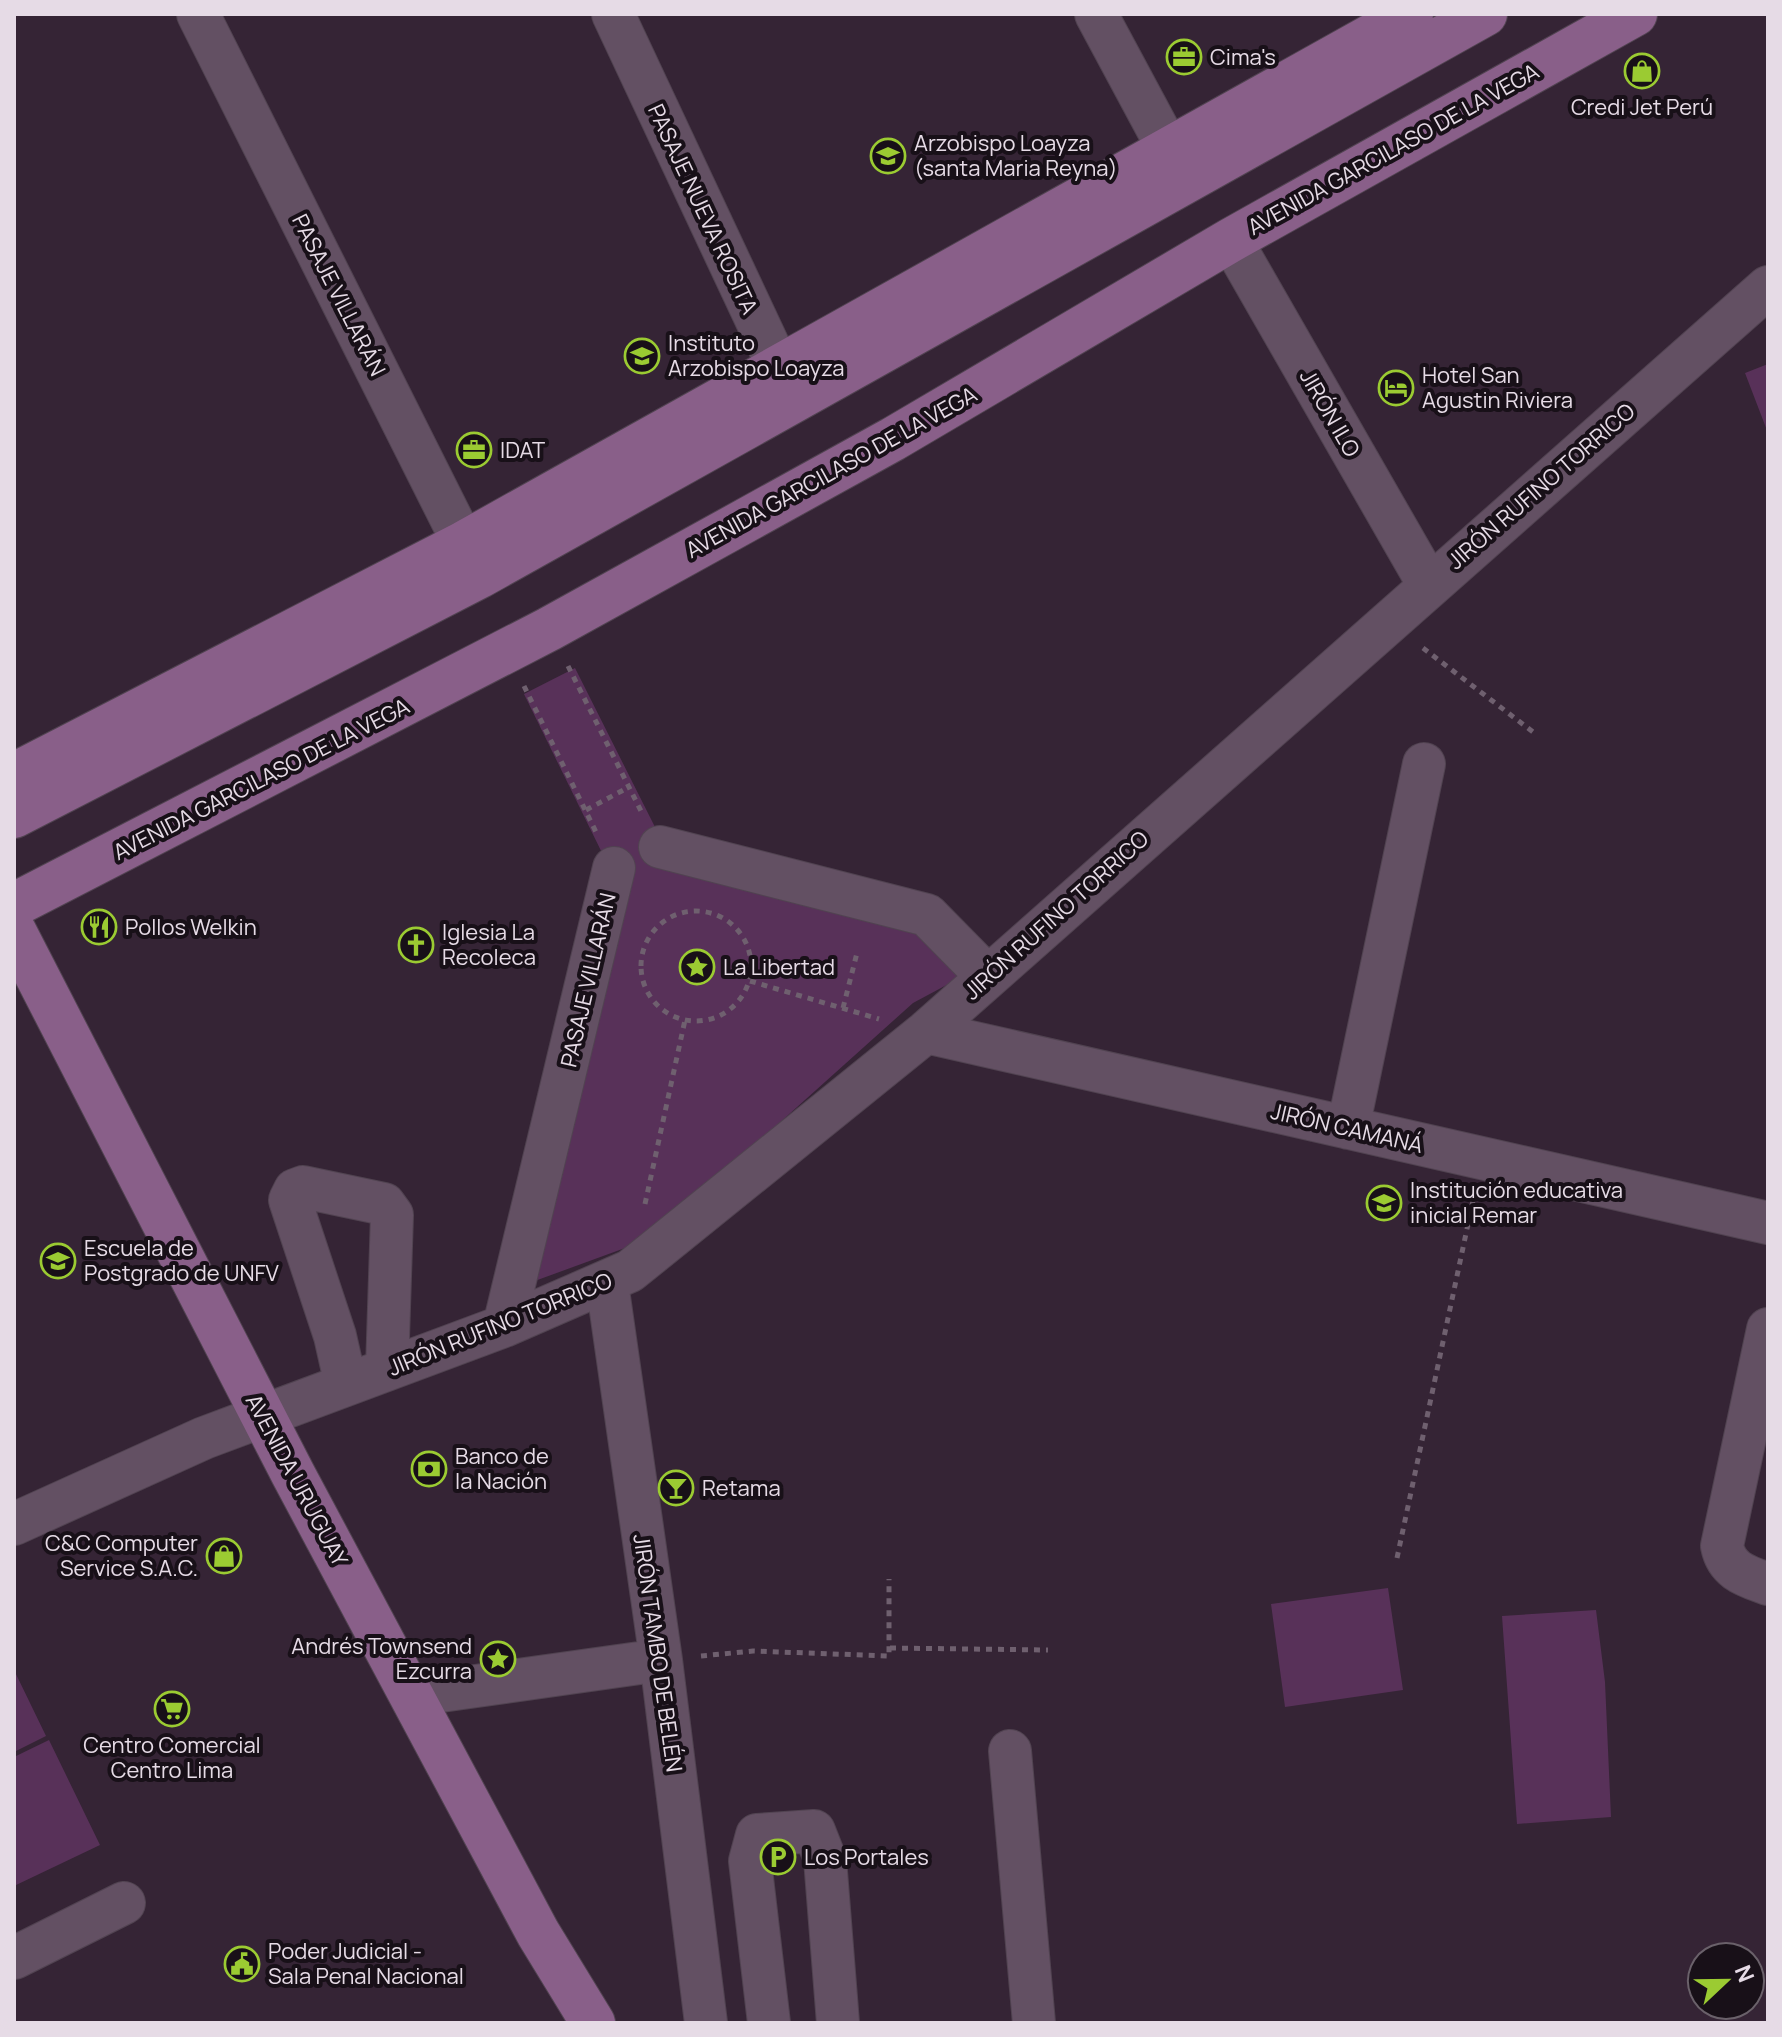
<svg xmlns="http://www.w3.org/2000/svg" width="1782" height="2037" font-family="Manrope,sans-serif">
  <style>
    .green { fill: #583159 }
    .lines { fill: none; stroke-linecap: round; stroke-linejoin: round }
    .minor-casing { stroke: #514351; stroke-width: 44 }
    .major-casing { stroke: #514351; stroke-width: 46 }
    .path { stroke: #6f606f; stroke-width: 5; stroke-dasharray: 6 6; stroke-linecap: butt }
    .minor { stroke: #635063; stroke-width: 42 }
    .major { stroke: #895f89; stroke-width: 44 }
    .labels { text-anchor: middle; stroke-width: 8; stroke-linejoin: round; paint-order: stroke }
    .poi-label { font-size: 22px; fill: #e6dbe6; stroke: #181018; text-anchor: start }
    .street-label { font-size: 22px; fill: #e6dbe6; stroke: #181018 }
  </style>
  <rect width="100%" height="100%" fill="#352435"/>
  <path class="green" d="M 1768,364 L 1768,433 L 1745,373 Z
    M 575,668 L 660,837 L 925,904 L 982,966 L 913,1003 L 669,1222 L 625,1248 L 502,1293 L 607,863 L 524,694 Z
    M 1388,1588 L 1403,1690 L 1285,1707 L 1271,1604 Z
    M 1596,1610 L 1605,1682 L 1611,1817 L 1517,1824 L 1502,1616 Z
    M 14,1670 L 46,1736 L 14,1752 Z
    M 49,1740 L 100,1845 L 14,1886 L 14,1757 Z"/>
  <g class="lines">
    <g class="minor-casing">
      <path id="minor" d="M 198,14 L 479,574
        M 613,14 L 794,400
        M 1096,14 L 1184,178
        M 1231,240 L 1429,585
        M 660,847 L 927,915 L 987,976
        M 926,1032 L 1768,1223
        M 1348,1128 L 1424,764
        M 607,1283 L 661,1660 L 706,2023
        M 504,1326 L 614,868
        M 1768,1329 L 1722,1546 C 1727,1571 1746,1576 1768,1584
        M 346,1385 L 335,1336 L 290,1200 L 295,1190 L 303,1187 L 384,1204 L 392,1215 L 387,1369
        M 14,1524 L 204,1438 L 504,1326 L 630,1271 L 926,1032 L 1768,287
        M 412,1695 L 661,1660
        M 1010,1751 L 1034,2023
        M 14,1958 L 124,1903
        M 769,2023 L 750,1861 L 757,1835 L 814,1831 L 825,1859 L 838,2023"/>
    </g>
    <g class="major-casing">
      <path id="major" d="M 14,775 L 464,543 L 1411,14
        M 14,816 L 480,576 L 1485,14
        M 14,905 L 549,629 L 893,439 L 1231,240 L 1635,14
        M 14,931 L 293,1474 L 538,1933 L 593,2023"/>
    </g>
    <path class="path" d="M 1423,648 L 1537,735
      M 568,666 L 641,811
      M 524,686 L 596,832
      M 586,810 L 629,787
      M641 966a55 55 0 1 1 110 0a55 55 0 1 1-110 0Z
      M 750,981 L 879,1019
      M 843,1008 L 857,953
      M 645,1204 L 685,1020
      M 1397,1558 L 1474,1196
      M 890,1648 L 1048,1650
      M 701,1656 L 753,1651 L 889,1656 L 889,1579"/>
    <use href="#minor" class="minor"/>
    <use href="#major" class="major"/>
  </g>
  <defs>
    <g id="office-ring" transform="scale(1.8)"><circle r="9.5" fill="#181018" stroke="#9bcb32" stroke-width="1.5"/><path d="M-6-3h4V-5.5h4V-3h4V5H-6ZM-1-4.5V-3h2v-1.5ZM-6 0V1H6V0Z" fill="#9bcb32"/></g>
    <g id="shop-ring" transform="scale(1.8)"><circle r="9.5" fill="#181018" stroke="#9bcb32" stroke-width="1.5"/><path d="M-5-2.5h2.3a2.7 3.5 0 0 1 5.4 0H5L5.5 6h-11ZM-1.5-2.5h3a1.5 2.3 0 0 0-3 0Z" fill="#9bcb32"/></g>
    <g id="school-ring" transform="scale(1.8)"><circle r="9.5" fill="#181018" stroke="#9bcb32" stroke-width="1.5"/><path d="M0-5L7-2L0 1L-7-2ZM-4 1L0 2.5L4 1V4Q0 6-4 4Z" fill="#9bcb32"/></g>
    <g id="hotel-ring" transform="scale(1.8)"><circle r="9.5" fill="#181018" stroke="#9bcb32" stroke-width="1.5"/><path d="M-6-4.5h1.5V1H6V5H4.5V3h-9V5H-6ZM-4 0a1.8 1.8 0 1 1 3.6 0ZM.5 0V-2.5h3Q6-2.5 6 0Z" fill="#9bcb32"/></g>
    <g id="restaurant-ring" transform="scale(1.8)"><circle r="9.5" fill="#181018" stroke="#9bcb32" stroke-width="1.5"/><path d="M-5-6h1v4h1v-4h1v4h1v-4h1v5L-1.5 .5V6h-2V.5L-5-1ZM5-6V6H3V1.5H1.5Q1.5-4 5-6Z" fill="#9bcb32"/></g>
    <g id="church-ring" transform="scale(1.8)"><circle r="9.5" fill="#181018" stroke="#9bcb32" stroke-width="1.5"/><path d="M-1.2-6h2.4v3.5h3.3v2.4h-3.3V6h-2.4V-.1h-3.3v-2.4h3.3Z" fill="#9bcb32"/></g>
    <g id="sight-ring" transform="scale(1.8)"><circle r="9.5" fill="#181018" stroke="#9bcb32" stroke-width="1.5"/><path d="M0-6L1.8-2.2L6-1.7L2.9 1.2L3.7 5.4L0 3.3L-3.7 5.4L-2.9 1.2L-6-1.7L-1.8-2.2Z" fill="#9bcb32"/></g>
    <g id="university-ring" transform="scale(1.8)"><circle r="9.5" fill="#181018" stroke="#9bcb32" stroke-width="1.5"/><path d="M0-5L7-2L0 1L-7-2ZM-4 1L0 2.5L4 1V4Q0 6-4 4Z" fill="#9bcb32"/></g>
    <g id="bank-ring" transform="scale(1.8)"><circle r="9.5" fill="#181018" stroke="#9bcb32" stroke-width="1.5"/><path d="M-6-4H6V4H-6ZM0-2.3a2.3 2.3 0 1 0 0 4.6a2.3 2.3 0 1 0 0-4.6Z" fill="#9bcb32"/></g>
    <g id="bar-ring" transform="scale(1.8)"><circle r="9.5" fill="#181018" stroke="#9bcb32" stroke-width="1.5"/><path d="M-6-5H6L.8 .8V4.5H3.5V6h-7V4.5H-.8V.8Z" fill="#9bcb32"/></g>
    <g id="supermarket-ring" transform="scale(1.8)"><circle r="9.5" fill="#181018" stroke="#9bcb32" stroke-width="1.5"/><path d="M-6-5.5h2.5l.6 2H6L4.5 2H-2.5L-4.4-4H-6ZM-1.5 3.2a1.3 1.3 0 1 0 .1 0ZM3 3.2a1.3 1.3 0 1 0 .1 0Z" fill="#9bcb32"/></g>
    <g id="parking-ring" transform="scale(1.8)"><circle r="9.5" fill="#181018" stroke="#9bcb32" stroke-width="1.5"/><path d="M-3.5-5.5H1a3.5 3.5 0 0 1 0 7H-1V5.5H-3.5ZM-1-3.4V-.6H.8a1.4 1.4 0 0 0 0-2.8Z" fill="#9bcb32"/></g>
    <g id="civic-ring" transform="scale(1.8)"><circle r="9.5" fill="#181018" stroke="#9bcb32" stroke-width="1.5"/><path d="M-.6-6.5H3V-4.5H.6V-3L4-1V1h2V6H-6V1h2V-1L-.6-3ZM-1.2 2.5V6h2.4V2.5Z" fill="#9bcb32"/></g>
  </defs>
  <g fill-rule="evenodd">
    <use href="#office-ring" x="1184" y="57"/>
    <use href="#shop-ring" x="1642" y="71"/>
    <use href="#school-ring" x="888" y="156"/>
    <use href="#school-ring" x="642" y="356"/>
    <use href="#hotel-ring" x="1396" y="388"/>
    <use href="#office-ring" x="474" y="450"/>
    <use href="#restaurant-ring" x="99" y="927"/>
    <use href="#church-ring" x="416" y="945"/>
    <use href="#sight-ring" x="697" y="967"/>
    <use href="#school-ring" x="1384" y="1203"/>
    <use href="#university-ring" x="58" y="1261"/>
    <use href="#bank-ring" x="429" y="1469"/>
    <use href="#bar-ring" x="676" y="1488"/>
    <use href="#shop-ring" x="224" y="1556"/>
    <use href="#sight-ring" x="498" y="1659"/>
    <use href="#supermarket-ring" x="172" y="1709"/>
    <use href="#parking-ring" x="778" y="1857"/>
    <use href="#civic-ring" x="242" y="1964"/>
  </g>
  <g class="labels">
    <g class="poi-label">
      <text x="1210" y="65">Cima's</text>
      <text x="1642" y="115" text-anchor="middle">Credi Jet Perú</text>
      <text x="914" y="151">Arzobispo Loayza<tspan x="914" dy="25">(santa Maria Reyna)</tspan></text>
      <text x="668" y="351">Instituto<tspan x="668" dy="25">Arzobispo Loayza</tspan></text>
      <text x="1422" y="383">Hotel San<tspan x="1422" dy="25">Agustin Riviera</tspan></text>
      <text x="500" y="458">IDAT</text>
      <text x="125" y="935">Pollos Welkin</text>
      <text x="442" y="940">Iglesia La<tspan x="442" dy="25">Recoleca</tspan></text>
      <text x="723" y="975">La Libertad</text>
      <text x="1410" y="1198">Institución educativa<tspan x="1410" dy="25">inicial Remar</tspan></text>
      <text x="84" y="1256">Escuela de<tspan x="84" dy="25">Postgrado de UNFV</tspan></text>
      <text x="455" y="1464">Banco de<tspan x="455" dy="25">la Nación</tspan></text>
      <text x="702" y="1496">Retama</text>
      <text x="198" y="1551" text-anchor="end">C&amp;C Computer<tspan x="198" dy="25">Service S.A.C.</tspan></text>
      <text x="472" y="1654" text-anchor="end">Andrés Townsend<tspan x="472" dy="25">Ezcurra</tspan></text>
      <text x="172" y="1753" text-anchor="middle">Centro Comercial<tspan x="172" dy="25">Centro Lima</tspan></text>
      <text x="804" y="1865">Los Portales</text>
      <text x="268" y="1959">Poder Judicial -<tspan x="268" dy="25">Sala Penal Nacional</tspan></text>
    </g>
    <g class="street-label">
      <text transform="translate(1393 149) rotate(-29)" y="8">AVENIDA GARCILASO DE LA VEGA</text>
      <text transform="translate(703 209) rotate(65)" y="8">PASAJE NUEVA ROSITA</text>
      <text transform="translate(339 295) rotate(63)" y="8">PASAJE VILLARÁN</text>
      <text transform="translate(1330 413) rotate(60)" y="8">JIRÓN ILO</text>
      <text transform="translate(831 472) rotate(-29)" y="8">AVENIDA GARCILASO DE LA VEGA</text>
      <text transform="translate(1541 486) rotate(-41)" y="8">JIRÓN RUFINO TORRICO</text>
      <text transform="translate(261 779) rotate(-27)" y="8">AVENIDA GARCILASO DE LA VEGA</text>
      <text transform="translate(1056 915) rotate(-42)" y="8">JIRÓN RUFINO TORRICO</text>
      <text transform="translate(588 980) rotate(-77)" y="8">PASAJE VILLARÁN</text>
      <text transform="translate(1347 1128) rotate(13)" y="8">JIRÓN CAMANÁ</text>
      <text transform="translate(500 1324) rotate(-22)" y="8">JIRÓN RUFINO TORRICO</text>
      <text transform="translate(297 1480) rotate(62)" y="8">AVENIDA URUGUAY</text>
      <text transform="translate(658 1653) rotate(82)" y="8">JIRÓN TAMBO DE BELÉN</text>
    </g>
  </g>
  <rect width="1782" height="2037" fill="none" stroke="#e6dbe6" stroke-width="32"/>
  <g transform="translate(1726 1981) rotate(68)"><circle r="38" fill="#181018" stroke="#6a616a" stroke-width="2"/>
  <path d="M0-6L14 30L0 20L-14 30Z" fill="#9bcb32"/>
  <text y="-12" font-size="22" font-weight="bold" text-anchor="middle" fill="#e6dbe6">N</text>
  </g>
</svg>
